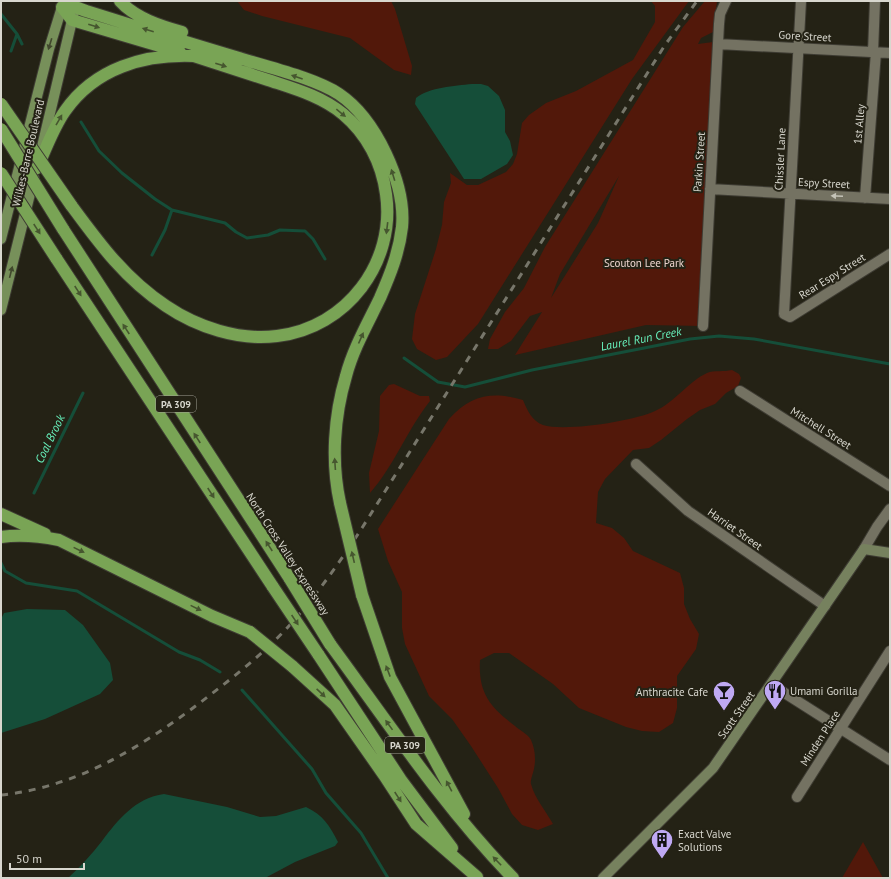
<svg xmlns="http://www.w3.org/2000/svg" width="891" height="879" font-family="'PT Sans',sans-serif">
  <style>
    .green { fill: #52180a; fill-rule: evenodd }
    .water { fill: #154e39 }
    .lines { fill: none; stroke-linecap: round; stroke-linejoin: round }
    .stream { stroke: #154e39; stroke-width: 3 }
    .street-casing { stroke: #3e3c33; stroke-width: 12 }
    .secondary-casing { stroke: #3e3c33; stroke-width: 12 }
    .primary-casing { stroke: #3e3c33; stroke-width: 12 }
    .highway-casing { stroke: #3e3c33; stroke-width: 14 }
    .street { stroke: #747262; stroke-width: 10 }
    .secondary { stroke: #76815e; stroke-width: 10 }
    .primary { stroke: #77905a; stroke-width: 10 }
    .highway { stroke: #79a455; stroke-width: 12 }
    .rail { stroke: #77766a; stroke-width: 3; stroke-dasharray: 7 7; stroke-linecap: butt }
    .highway-bridge-casing { stroke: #3e3c33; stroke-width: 14; stroke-linecap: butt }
    .highway-bridge { stroke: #79a455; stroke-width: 12 }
    .oneway { fill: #46562f }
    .oneway2 { fill: #41482d }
    .oneway3 { fill: #c4c3b8 }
    .labels { text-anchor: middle; stroke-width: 4; stroke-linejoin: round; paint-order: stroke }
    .shield { fill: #242215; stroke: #a2a196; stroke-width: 1 }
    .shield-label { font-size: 10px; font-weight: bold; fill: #d8d7ce }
    .street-label { font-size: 11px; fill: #d8d7ce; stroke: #242215 }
    .park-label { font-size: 11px; fill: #eed5cf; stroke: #242215 }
    .poi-label { font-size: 11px; fill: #d8d7ce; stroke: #242215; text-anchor: start }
    .water-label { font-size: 12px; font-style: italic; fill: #68f4be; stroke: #242215 }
  </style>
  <rect width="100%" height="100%" fill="#242215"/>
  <path class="green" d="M 237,1 L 391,1 L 395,9 L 412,66 L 411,75 L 394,70 L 350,38 L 262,16 L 244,10 Z
    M 651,1 L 689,1 L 632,79 L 478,324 L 447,357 L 436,360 L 417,349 L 412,339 L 415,314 L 436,249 L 442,225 L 444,202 L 451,183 L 450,173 L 467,185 L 478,185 L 506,172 L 513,164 L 517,154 L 522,123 L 529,115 L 546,103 L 576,91 L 633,60 L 655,22 L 655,6 Z
    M 705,1 L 717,1 L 713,32 L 701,38 L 698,44 L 713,42 L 703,326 L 646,325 L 515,355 L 542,312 L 530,316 L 511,341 L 498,349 L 488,349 L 490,339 L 505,312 L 524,288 L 545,247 L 683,27 ZM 619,176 L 598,223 L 551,298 L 560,274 Z
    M 732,370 L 739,374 L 741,378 L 738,386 L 726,393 L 715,404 L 700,410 L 687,419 L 661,440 L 649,448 L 633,450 L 605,479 L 598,492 L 596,523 L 612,528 L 624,538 L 633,551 L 680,573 L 684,588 L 684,604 L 690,619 L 699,634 L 696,649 L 677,676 L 677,708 L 673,723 L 659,732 L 642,731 L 626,727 L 579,708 L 553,684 L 509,653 L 494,653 L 480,660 C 478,693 490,707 515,726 C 519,730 528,734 531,740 C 535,749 536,759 534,769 C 533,774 530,780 531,784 C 535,799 546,811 553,824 L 538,830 L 522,825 L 512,814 L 498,788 L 471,746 L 452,719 L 429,696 L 405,644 L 402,628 L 402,592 L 388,561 L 378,529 L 449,419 C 471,395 492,391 523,400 C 527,410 532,421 543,425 C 565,432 634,421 655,411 C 674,403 689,381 707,373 C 714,370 724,372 732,370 Z
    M 394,384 L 420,396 L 429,396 L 430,401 C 407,430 394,466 370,493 L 369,473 L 379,431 L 380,396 L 389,385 Z
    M 863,842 L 883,878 L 842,878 Z"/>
  <path class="water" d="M 472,84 L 481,84 L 488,86 L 499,96 L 505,110 L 505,132 L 510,141 L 513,155 L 507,164 L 481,179 L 464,179 L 415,104 L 416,98 C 430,87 454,86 472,84 Z
    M 27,609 L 65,610 L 83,625 L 110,663 L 113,680 L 100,694 L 45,719 L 1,733 L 1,619 L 4,613 Z
    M 164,794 L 227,807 L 260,817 L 276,816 L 306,807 C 323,815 330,826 338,842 L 335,846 L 295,862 L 265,878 L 68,878 C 80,867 92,854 102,841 C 118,820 135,798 164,794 Z"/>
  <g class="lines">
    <path class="stream" d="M 1,14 L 17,34 L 22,44
      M 11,51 L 17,34
      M 81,122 L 99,151 L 122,173 L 155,199 L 172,210 L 225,223 L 236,232 L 247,238 L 268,235 L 280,230 L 305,231 L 313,239 L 325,259
      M 152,255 L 165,230 L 172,210
      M 404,358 L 438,382 L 465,387 L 532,370 L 690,339 L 719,336 L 754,339 L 890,364
      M 34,493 L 83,393
      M 1,563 L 5,571 L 26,583 L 77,591 L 179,652 L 200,660 L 220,672
      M 242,690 L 312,769 L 326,793 L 361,833 L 388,878"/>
    <g class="street-casing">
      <path id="street" d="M 801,1 L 784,314 L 790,317 L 890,254
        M 718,44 L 890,53
        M 873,52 L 875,1
        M 710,189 L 890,199
        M 865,198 L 876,52
        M 703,326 L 719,24 L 720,14 L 726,1
        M 740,391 L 890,486
        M 636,464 L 688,511 L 825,606
        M 864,549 L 877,527 L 890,509
        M 772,685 L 890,760
        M 797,797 L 890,651"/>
    </g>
    <g class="secondary-casing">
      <path id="secondary" d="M 603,878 L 713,768 L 864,549 L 890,553"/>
    </g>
    <g class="primary-casing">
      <path id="primary" d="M 41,151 L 74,12
        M 1,239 L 49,49 L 62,7
        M 1,310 L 34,178"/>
    </g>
    <g class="highway-casing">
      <path id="highway" d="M 120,1 C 135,18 161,26 182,32
        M 62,7 L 75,7 L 86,11 C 137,27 188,43 239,58 C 267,67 315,78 339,94 C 376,119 406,184 402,227 C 399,253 390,275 380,298 C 368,323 353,349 346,376 C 334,416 331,462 340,503
        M 62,7 L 72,20 L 180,52
        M 37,168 C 46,149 53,128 65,111 C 95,68 144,54 194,56 C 219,64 243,72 268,80 C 295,89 321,96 343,114 C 367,134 382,163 386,194 C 396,262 347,328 277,336 C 239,341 197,327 166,306 C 125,279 99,243 71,205
        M 63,229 L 290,579
        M 56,258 L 273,587
        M 1,514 L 45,534
        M 1,537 C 21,534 39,536 59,540 L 212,616 L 250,632
        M 362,595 L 390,677 L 464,814
        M 330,644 C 389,724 444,807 513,878
        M 318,654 L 401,780 L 452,848
        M 292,666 L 335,705 L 384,775 L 416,824 L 477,877"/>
    </g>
    <use href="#street" class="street"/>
    <use href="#secondary" class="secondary"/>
    <use href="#primary" class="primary"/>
    <use href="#highway" class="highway"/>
    <path class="rail" d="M 1,795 C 78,787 141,747 201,702 C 231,679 262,655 288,627 C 316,596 340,562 362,528 L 665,45 L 697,1"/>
    <g class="highway-bridge-casing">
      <path id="highway-bridge" d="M 1,104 L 71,205
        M 1,129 L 63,229
        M 1,173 L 56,258
        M 340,503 L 362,595
        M 290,579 L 330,644
        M 273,587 L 318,654
        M 250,632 L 292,666"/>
    </g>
    <use href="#highway-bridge" class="highway-bridge"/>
  </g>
  <defs><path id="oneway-solid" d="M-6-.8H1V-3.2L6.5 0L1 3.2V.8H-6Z"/></defs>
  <g class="oneway">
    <use href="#oneway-solid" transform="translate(94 26) rotate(17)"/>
    <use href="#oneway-solid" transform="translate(148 30) rotate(-163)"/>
    <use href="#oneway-solid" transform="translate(221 65) rotate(18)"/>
    <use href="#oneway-solid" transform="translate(297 77) rotate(-161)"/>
    <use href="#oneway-solid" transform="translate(341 113) rotate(39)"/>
    <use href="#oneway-solid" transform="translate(59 120) rotate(-60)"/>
    <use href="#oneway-solid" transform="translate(393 175) rotate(-107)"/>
    <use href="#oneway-solid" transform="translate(387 228) rotate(97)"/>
    <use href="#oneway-solid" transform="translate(37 229) rotate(57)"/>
    <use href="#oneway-solid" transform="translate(78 291) rotate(57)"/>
    <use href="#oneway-solid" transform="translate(126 329) rotate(-123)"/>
    <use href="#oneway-solid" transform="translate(361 338) rotate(-66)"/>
    <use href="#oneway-solid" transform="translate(197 438) rotate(-123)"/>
    <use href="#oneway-solid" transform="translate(335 464) rotate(-94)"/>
    <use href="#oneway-solid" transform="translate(211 493) rotate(57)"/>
    <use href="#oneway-solid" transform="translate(269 546) rotate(-123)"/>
    <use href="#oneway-solid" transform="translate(79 550) rotate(26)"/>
    <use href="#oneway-solid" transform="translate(353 557) rotate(-103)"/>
    <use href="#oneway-solid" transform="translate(196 608) rotate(26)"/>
    <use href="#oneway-solid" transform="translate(295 620) rotate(56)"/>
    <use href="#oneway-solid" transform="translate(388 671) rotate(-111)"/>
    <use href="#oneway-solid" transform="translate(321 693) rotate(43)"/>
    <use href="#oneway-solid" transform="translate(389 725) rotate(-126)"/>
    <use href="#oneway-solid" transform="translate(449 786) rotate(-118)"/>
    <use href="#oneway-solid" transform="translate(398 797) rotate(57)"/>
    <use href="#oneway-solid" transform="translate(497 861) rotate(-134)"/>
  </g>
  <g class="oneway2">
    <use href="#oneway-solid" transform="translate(50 44) rotate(107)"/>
    <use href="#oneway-solid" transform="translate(11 272) rotate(-76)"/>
  </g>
  <use class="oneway3" href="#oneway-solid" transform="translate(837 196) rotate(-177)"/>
  <defs>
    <g id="restaurant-pin" transform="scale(1.15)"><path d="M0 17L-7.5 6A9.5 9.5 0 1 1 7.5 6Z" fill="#bfa9f4" stroke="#242215"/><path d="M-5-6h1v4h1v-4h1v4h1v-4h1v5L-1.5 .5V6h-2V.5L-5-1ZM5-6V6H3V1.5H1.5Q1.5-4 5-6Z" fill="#111"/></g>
    <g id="bar-pin" transform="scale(1.15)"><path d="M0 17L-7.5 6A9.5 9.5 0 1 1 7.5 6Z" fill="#bfa9f4" stroke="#242215"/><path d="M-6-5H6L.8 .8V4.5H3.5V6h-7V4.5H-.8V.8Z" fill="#111"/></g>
    <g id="building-pin" transform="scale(1.15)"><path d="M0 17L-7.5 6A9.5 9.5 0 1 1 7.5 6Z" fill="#bfa9f4" stroke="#242215"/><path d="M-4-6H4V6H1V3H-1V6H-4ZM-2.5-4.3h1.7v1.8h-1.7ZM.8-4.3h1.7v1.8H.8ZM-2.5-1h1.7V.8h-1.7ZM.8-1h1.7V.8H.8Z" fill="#111"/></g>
  </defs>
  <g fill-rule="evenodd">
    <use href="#restaurant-pin" x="775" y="691"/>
    <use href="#bar-pin" x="724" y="692"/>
    <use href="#building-pin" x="662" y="840"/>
  </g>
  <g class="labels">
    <g class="shield">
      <rect x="156" y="396" width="40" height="16" rx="3"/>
      <rect x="385" y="737" width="40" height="16" rx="3"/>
    </g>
    <g class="shield-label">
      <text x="176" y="408">PA 309</text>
      <text x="405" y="749">PA 309</text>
    </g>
    <g class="street-label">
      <text transform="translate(805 36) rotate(3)" y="4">Gore Street</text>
      <text transform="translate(859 124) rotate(-85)" y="4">1st Alley</text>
      <text transform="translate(28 153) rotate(-77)" y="4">Wilkes-Barre Boulevard</text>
      <text transform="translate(780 159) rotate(-87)" y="4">Chissler Lane</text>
      <text transform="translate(699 162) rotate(-86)" y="4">Parkin Street</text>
      <text transform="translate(824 183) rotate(3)" y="4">Espy Street</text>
      <text transform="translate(832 276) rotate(-32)" y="4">Rear Espy Street</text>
      <text transform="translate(821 428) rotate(32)" y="4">Mitchell Street</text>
      <text transform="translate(735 529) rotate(35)" y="4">Harriet Street</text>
      <text transform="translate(288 554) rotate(57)" y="4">North Cross Valley Expressway</text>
      <text transform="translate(736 715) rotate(-55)" y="4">Scott Street</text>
      <text transform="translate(820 738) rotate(-57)" y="4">Minden Place</text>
    </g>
    <g class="park-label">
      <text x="644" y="267">Scouton Lee Park</text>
    </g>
    <g class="poi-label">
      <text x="790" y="695">Umami Gorilla</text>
      <text x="708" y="696" text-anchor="end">Anthracite Cafe</text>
      <text x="678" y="838">Exact Valve<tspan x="678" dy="13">Solutions</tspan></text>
    </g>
    <g class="water-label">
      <text transform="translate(641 339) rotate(-11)" y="4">Laurel Run Creek</text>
      <text transform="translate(50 439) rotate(-64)" y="4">Coal Brook</text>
    </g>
  </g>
  <rect width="891" height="879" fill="none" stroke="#d8d7ce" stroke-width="4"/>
  <path d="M10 863v6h74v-6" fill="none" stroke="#d8d7ce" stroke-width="2"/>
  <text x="16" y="863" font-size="12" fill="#d8d7ce" stroke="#242215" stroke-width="3" paint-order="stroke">50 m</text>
</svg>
